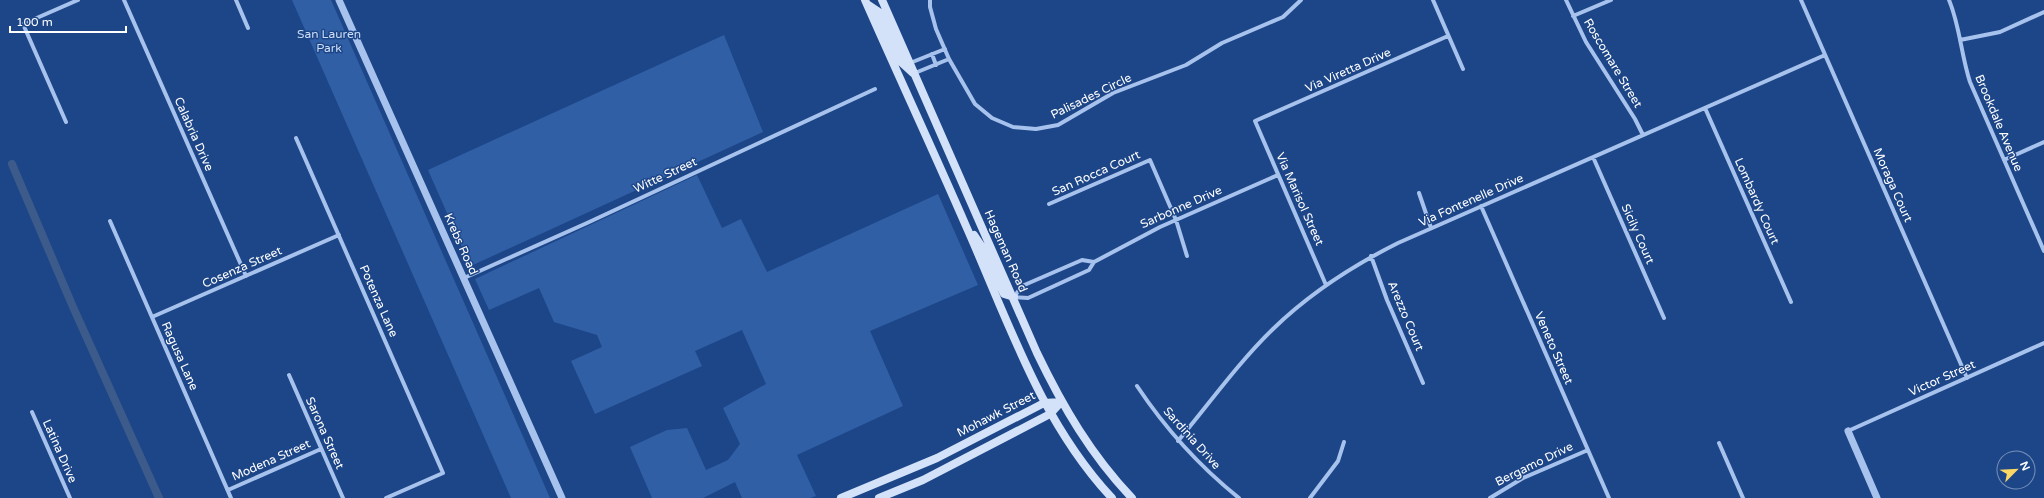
<svg xmlns="http://www.w3.org/2000/svg" width="2044" height="498" font-family="'Varela Round',sans-serif">
  <style>
    .green { fill: #305fa6 }
    .lines { fill: none; stroke-linecap: round; stroke-linejoin: round }
    .canal { stroke: #3c5b8b; stroke-width: 8 }
    .minor { stroke: #a7c2ec; stroke-width: 4 }
    .tertiary { stroke: #a7c2ec; stroke-width: 7 }
    .secondary { stroke: #d3e1f9; stroke-width: 8 }
    .labels { text-anchor: middle; stroke-width: 3; stroke-linejoin: round; paint-order: stroke }
    .park-label { font-size: 12px; fill: #ccdef8; stroke: #1d4688 }
    .street-label { font-size: 12px; fill: #fff; stroke: #1d4688 }
  </style>
  <rect width="100%" height="100%" fill="#1d4688"/>
  <path class="green" d="M 292,0 L 331,0 L 550,498 L 511,498 Z
    M 724,35 L 763,132 L 473,265 L 469,263 L 428,170 Z
    M 697,175 L 722,228 L 741,219 L 767,272 L 938,194 L 978,285 L 870,331 L 903,406 L 797,455 L 816,496 L 810,498 L 742,498 L 735,482 L 703,498 L 652,498 L 630,447 L 667,430 L 687,428 L 706,470 L 728,460 L 740,444 L 723,408 L 766,384 L 742,330 L 695,351 L 702,366 L 595,414 L 571,361 L 602,347 L 597,335 L 554,322 L 539,288 L 489,310 L 475,279 Z"/>
  <g class="lines">
    <path class="canal" d="M 12,164 L 73,307 L 159,498"/>
    <path class="minor" d="M 124,0 L 246,276
      M 236,0 L 248,28
      M 930,0 L 930,7 L 936,29 L 949,59 L 975,104 L 992,118 L 1013,127 L 1036,129 L 1058,125 L 1113,93 L 1186,65 L 1222,43 L 1283,17 L 1301,0
      M 1433,0 L 1463,69
      M 1566,0 L 1586,42 L 1635,119 L 1643,135
      M 1801,0 L 1967,378
      M 1949,0 C 1960,26 1961,55 1970,82 L 2044,251
      M 1573,16 L 1611,0
      M 1960,40 L 2000,32 L 2044,12
      M 932,54 L 936,65
      M 910,63 L 945,49
      M 915,73 L 949,59
      M 1705,108 L 1791,302
      M 66,122 L 23,24 L 78,0
      M 296,138 L 443,473 L 386,498
      M 1593,157 L 1664,318
      M 2004,160 L 2044,142
      M 1419,193 L 1431,228
      M 1049,204 L 1150,160 L 1176,220 L 1187,256
      M 1481,206 L 1609,498
      M 110,221 L 231,498
      M 1371,256 L 1387,300 L 1423,383
      M 464,278 L 587,223 L 875,89
      M 1326,285 L 1255,121 L 1448,36
      M 1014,297 L 1028,298 L 1089,270 L 1094,262 L 1160,227 L 1278,175
      M 1014,297 L 1022,286 L 1082,260 L 1094,262
      M 152,317 L 339,235
      M 289,375 L 343,498
      M 1137,386 C 1165,428 1199,466 1239,498
      M 32,412 L 70,498
      M 1848,431 L 2044,343
      M 1178,441 C 1209,404 1238,363 1273,329 C 1310,293 1352,266 1398,243 L 1825,55
      M 1719,443 L 1743,498
      M 228,490 L 321,449
      M 1310,498 L 1338,461 L 1344,442
      M 1490,498 L 1523,478 L 1588,450"/>
    <path class="tertiary" d="M 339,0 L 562,498
      M 1848,431 L 1877,498"/>
    <path class="secondary" d="M 865,0 C 898,75 933,150 966,226 C 1008,320 1040,421 1112,498
      M 882,0 L 1037,353 C 1063,407 1091,455 1132,498
      M 867,4 L 879,12 L 901,62 L 913,73
      M 974,235 L 982,247 L 1004,294 L 1014,297
      M 841,498 L 937,458 L 1044,403 L 1061,402
      M 879,498 L 923,480 L 1050,414 L 1061,402"/>
  </g>
  <g class="labels">
    <g class="park-label">
      <text x="329" y="38">San Lauren<tspan x="329" dy="14">Park</tspan></text>
    </g>
    <g class="street-label">
      <text transform="translate(1613 63) rotate(59)" y="4">Roscomare Street</text>
      <text transform="translate(1348 70) rotate(-24)" y="4">Via Viretta Drive</text>
      <text transform="translate(1091 96) rotate(-26)" y="4">Palisades Circle</text>
      <text transform="translate(1999 123) rotate(67)" y="4">Brookdale Avenue</text>
      <text transform="translate(194 134) rotate(66)" y="4">Calabria Drive</text>
      <text transform="translate(1096 173) rotate(-24)" y="4">San Rocca Court</text>
      <text transform="translate(665 175) rotate(-25)" y="4">Witte Street</text>
      <text transform="translate(1893 185) rotate(66)" y="4">Moraga Court</text>
      <text transform="translate(1300 199) rotate(66)" y="4">Via Marisol Street</text>
      <text transform="translate(1471 200) rotate(-24)" y="4">Via Fontenelle Drive</text>
      <text transform="translate(1757 201) rotate(66)" y="4">Lombardy Court</text>
      <text transform="translate(1181 207) rotate(-24)" y="4">Sarbonne Drive</text>
      <text transform="translate(1638 234) rotate(66)" y="4">Sicily Court</text>
      <text transform="translate(461 244) rotate(66)" y="4">Krebs Road</text>
      <text transform="translate(1006 251) rotate(66)" y="4">Hageman Road</text>
      <text transform="translate(242 267) rotate(-24)" y="4">Cosenza Street</text>
      <text transform="translate(379 301) rotate(66)" y="4">Potenza Lane</text>
      <text transform="translate(1406 316) rotate(67)" y="4">Arezzo Court</text>
      <text transform="translate(1554 348) rotate(66)" y="4">Veneto Street</text>
      <text transform="translate(180 356) rotate(66)" y="4">Ragusa Lane</text>
      <text transform="translate(1942 378) rotate(-24)" y="4">Victor Street</text>
      <text transform="translate(996 414) rotate(-27)" y="4">Mohawk Street</text>
      <text transform="translate(325 433) rotate(66)" y="4">Sarona Street</text>
      <text transform="translate(1192 438) rotate(48)" y="4">Sardinia Drive</text>
      <text transform="translate(60 451) rotate(66)" y="4">Latina Drive</text>
      <text transform="translate(271 460) rotate(-24)" y="4">Modena Street</text>
      <text transform="translate(1534 464) rotate(-26)" y="4">Bergamo Drive</text>
    </g>
  </g>
  <g transform="translate(2016 470) rotate(66)"><circle r="19" fill="#1d4688" stroke="#7790b8"/>
  <path d="M0-3L7 15L0 10L-7 15Z" fill="#fbd865"/>
  <text y="-6" font-size="11" font-weight="bold" text-anchor="middle" fill="#ffffff">N</text>
  </g>
  <path d="M10 26v6h116v-6" fill="none" stroke="#ffffff" stroke-width="2"/>
  <text x="16" y="26" font-size="12" fill="#ffffff" stroke="#1d4688" stroke-width="3" paint-order="stroke">100 m</text>
</svg>
